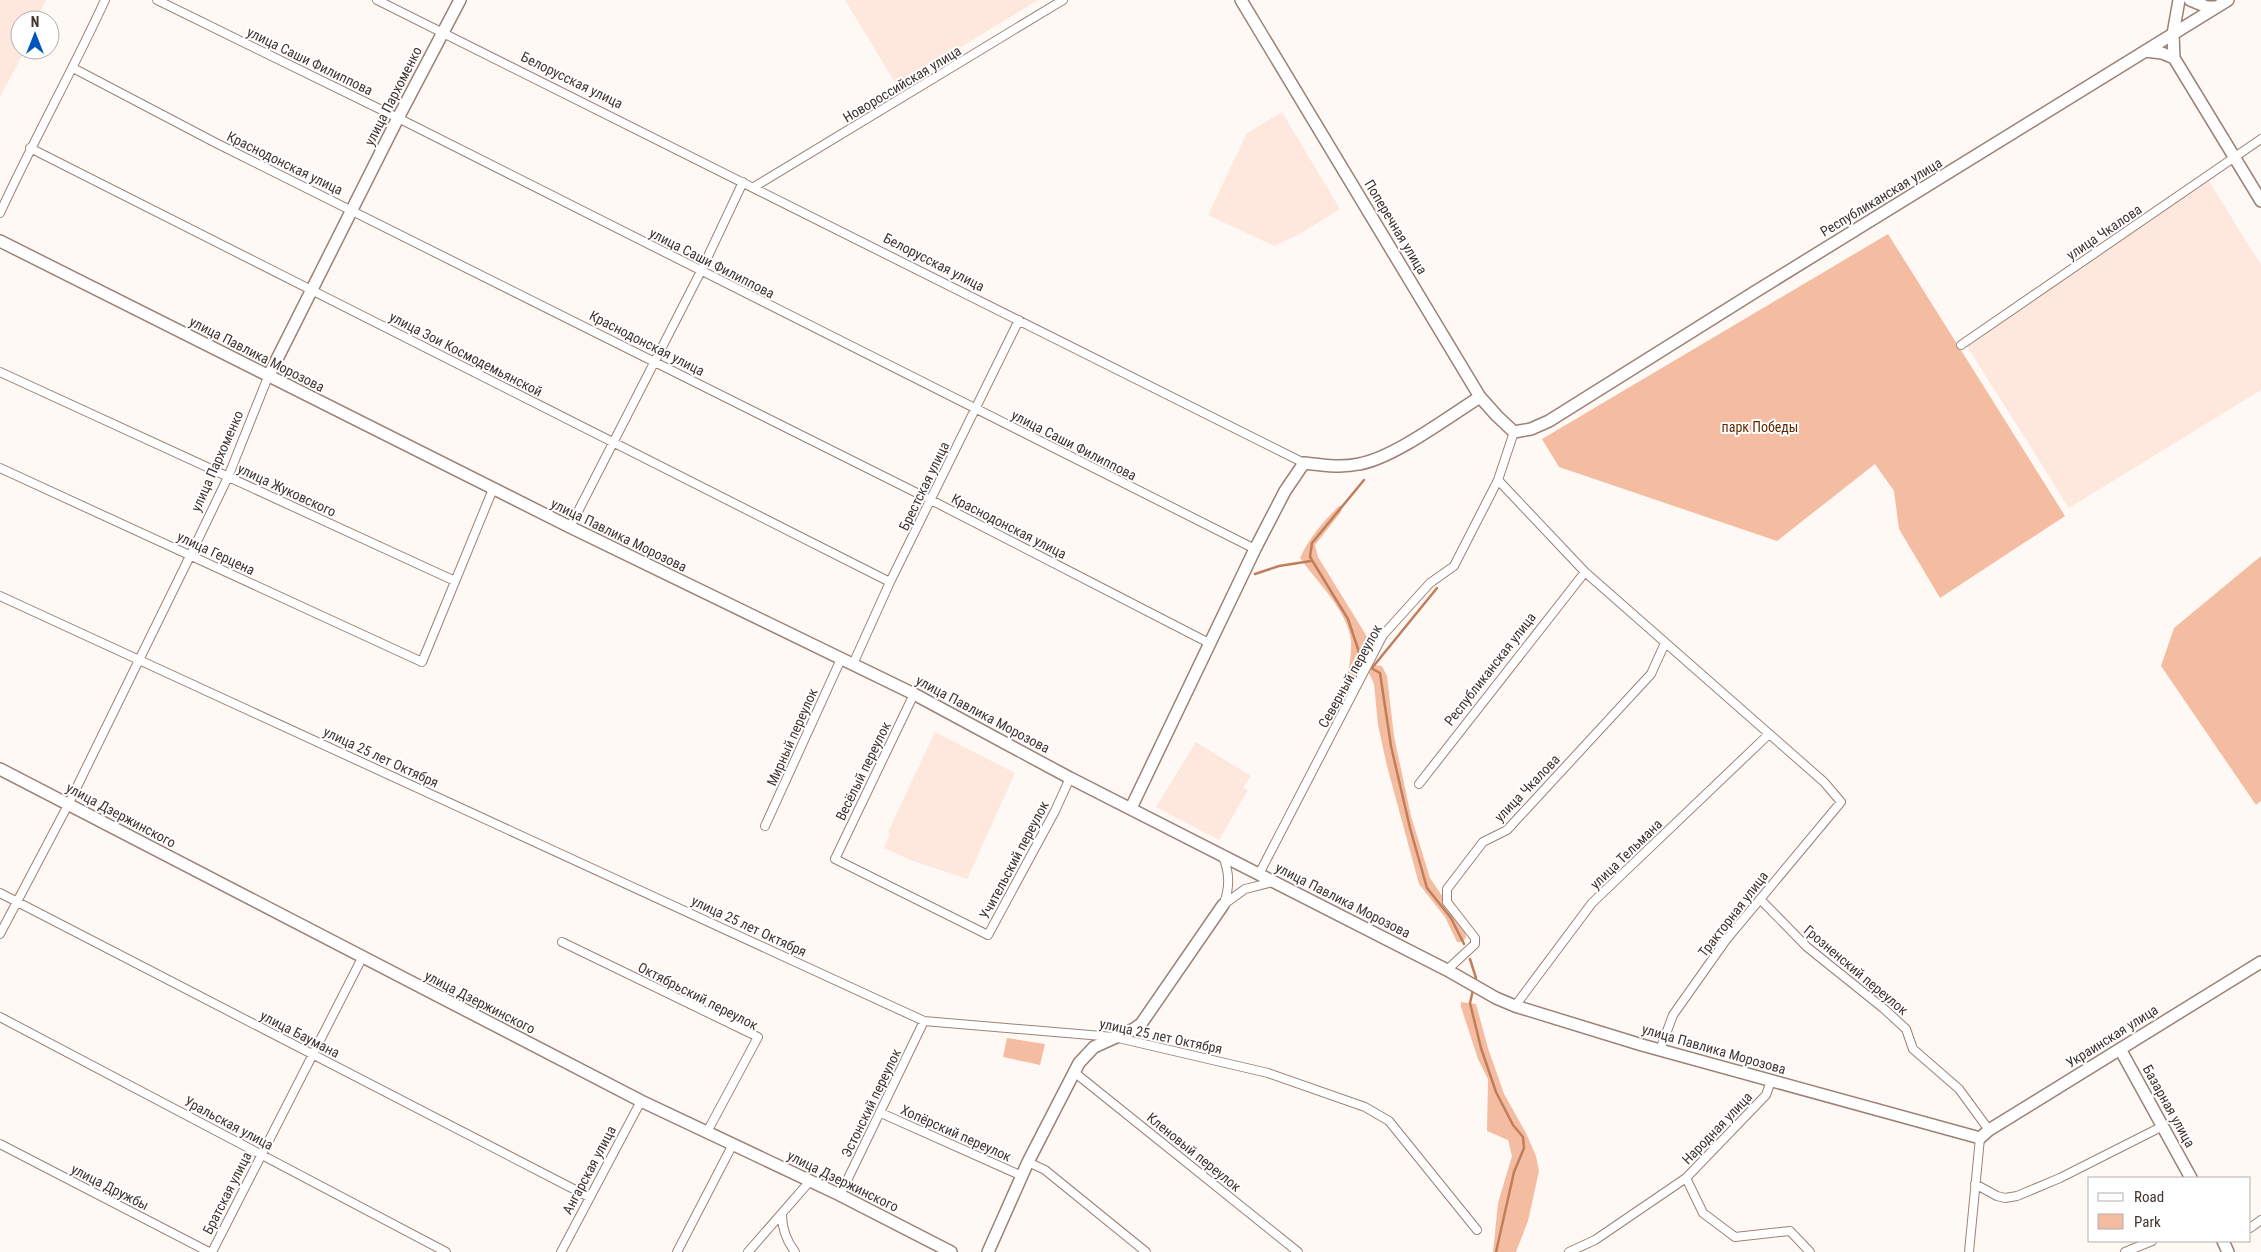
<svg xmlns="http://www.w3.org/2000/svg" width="2261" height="1252" font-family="'Roboto Condensed',sans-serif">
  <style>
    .built { fill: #fee8dd }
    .green { fill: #f4bda1 }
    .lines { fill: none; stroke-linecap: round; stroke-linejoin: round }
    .stream { stroke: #c07e5a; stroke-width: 2.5 }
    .street-casing { stroke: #9c8275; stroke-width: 10 }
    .secondary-casing { stroke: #9c8275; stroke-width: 14 }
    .street { stroke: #fff; stroke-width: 8 }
    .secondary { stroke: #fff; stroke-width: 11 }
    .labels { text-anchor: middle; stroke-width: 4; stroke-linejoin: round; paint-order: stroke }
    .street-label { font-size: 14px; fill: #40352f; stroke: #fff }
    .park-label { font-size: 14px; fill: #5e2700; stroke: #fff }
  </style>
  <rect width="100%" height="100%" fill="#fff9f6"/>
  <path class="built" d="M 0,0 L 46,0 L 36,20 L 20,20 L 20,50 L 25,50 L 0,97 Z
    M 845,0 L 1038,0 L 897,86 Z
    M 1282,112 L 1340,209 L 1298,235 L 1274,246 L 1208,215 L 1247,133 Z
    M 2209,181 L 2261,265 L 2261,390 L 2069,508 L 1967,346 Z
    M 935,732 L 1015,773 L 967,879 L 913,861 L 884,848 L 890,834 L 888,832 Z
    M 1196,742 L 1251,776 L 1243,788 L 1248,790 L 1219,840 L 1156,807 Z"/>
  <path class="green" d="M 1888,234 L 2065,516 L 1940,598 L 1899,529 L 1894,491 L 1875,464 L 1777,541 L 1559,467 L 1542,439 Z
    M 1339,506 L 1342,506 L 1341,512 L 1315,545 L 1318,557 L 1369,640 L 1370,649 L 1350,689 L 1345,691 C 1347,675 1352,658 1351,641 C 1348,611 1317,582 1300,558 C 1309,538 1323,522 1339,506 Z
    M 2261,556 L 2261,801 L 2256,805 L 2161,666 L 2174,628 Z
    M 1374,665 L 1382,666 L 1387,676 L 1394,736 L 1411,816 L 1430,878 L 1465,930 L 1466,937 L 1463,942 L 1457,942 L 1445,917 L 1419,884 L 1387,766 L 1378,725 L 1374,684 L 1368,671 Z
    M 1461,1002 L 1476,1004 L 1488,1048 L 1504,1094 L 1526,1133 L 1536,1156 L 1539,1171 L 1528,1221 L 1516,1252 L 1493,1252 L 1498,1203 L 1512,1156 L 1508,1140 L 1487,1131 L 1488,1079 L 1478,1059 L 1461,1007 Z
    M 1007,1038 L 1045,1044 L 1040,1065 L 1003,1057 Z"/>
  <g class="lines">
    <path class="stream" d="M 1255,574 L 1279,566 L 1311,561
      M 1363,664 L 1348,619 L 1310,557 L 1312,543 L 1364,480
      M 1371,668 L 1380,673 L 1391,746 L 1410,828 L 1427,888 L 1451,918 L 1464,944
      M 1372,668 L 1437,588
      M 1470,959 L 1476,978
      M 1473,990 L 1470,1003 L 1481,1048 L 1496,1092 L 1513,1125 L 1523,1137 L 1524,1148 L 1514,1172 L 1496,1252"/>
    <g class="street-casing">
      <path id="street" d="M 157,0 L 398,118 L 1255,549
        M 377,0 L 1304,463
        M 73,68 L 216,143 L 931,500 L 1209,643
        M 30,148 L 890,582
        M 754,187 L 1063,0
        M 0,213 C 33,141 72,72 105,0
        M 1961,345 L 2261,139
        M 0,372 L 455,581
        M 1514,432 L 1498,480 L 1585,572 L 1824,782 L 1841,802 L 1726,940 L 1673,1015 L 1660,1050
        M 0,468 L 422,662 L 493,489
        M 570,527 L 701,271 L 743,182
        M 0,596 L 924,1021 L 1114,1037 L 1268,1073 L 1365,1107 L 1389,1121 L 1477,1230
        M 853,664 L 890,582 L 1019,320
        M 914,694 L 835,859 L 988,935 L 1055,811 L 1070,778
        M 1419,784 L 1585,572
        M 765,826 L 841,659
        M 1223,857 C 1230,873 1230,887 1224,903
        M 1259,874 L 1383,635 L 1430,583 L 1454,566 L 1498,480
        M 0,893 L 589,1197
        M 1760,899 L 1807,947 L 1883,1008 L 1906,1029 L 1913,1049 L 1959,1089 L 1989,1130
        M 1223,905 L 1245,889 L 1273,882
        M 0,934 L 68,805 L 190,556 L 228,477 L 268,377
        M 562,942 L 758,1037 L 707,1132
        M 1447,970 L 1475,944 L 1475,938 L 1447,902 L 1447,889 L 1483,842 L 1507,830 L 1651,674 L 1665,643
        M 1515,1006 L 1592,903 L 1769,734
        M 0,1017 L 446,1252
        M 1074,1072 L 1298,1252
        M 1771,1081 L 1766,1095 L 1686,1178 L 1703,1213 L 1735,1237 L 1790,1231 L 1810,1252
        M 881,1113 L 1022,1176
        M 0,1144 L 209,1252
        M 1028,1162 L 1045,1170 L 1146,1252
        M 1975,1184 L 1997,1196 L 2005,1198 L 2017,1196 L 2060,1178 L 2163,1126
        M 840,1195 L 924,1021
        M 782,1215 C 782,1229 786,1240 795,1252
        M 2250,1228 L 2261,1220
        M 212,1252 L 362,958
        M 561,1252 L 641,1101
        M 677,1252 L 733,1144
        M 748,1252 L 810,1181
        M 1569,1252 L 1595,1240 L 1686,1178
        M 1969,1252 L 1980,1138
        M 2125,1252 L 2152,1241"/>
    </g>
    <g class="secondary-casing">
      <path id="secondary" d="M 1241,0 L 1480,397 L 1497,416 L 1514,432 L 1531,429 L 1549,421 L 1758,290 L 2228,0
        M 2179,0 L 2173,34 L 2174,58 L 2261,201
        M 2190,0 L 2207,7 L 2217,7
        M 2145,51 L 2162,53 L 2174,58
        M 0,241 L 570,527 L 914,694 L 1070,778 L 1447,970 L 1496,998 L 1515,1006 L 1642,1045 L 1980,1138 L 1989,1130 L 2261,962
        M 268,377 L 398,118 L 460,0
        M 0,769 L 641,1101 L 840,1195 L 951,1252
        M 1131,808 L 1255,549 L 1285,491 L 1304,463 C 1322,465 1341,468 1359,464 C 1394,458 1448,417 1480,397
        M 2120,1049 L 2191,1178
        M 2223,1241 L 2228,1252
        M 988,1252 L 1028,1162 L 1079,1063 L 1094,1047 L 1134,1029 L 1141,1024 L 1223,905"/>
    </g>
    <use href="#street" class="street"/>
    <use href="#secondary" class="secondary"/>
  </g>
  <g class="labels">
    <g class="street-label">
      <text transform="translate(310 61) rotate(26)" y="5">улица Саши Филиппова</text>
      <text transform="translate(572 80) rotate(26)" y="5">Белорусская улица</text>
      <text transform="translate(902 84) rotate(-31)" y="5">Новороссийская улица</text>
      <text transform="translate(393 96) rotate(-63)" y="5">улица Пархоменко</text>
      <text transform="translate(285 163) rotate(26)" y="5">Краснодонская улица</text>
      <text transform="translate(1881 197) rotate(-31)" y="5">Республиканская улица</text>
      <text transform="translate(1396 227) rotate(59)" y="5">Поперечная улица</text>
      <text transform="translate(2104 232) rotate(-34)" y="5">улица Чкалова</text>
      <text transform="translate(934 262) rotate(27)" y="5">Белорусская улица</text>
      <text transform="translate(712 263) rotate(27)" y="5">улица Саши Филиппова</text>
      <text transform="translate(647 343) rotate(27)" y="5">Краснодонская улица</text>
      <text transform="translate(257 354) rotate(27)" y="5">улица Павлика Морозова</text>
      <text transform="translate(466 354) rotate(27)" y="5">улица Зои Космодемьянской</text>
      <text transform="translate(1074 445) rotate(27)" y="5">улица Саши Филиппова</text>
      <text transform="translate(217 461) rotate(-66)" y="5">улица Пархоменко</text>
      <text transform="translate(924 486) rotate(-64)" y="5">Брестская улица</text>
      <text transform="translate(287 490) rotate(25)" y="5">улица Жуковского</text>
      <text transform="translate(1009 526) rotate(27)" y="5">Краснодонская улица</text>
      <text transform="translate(619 535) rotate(26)" y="5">улица Павлика Морозова</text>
      <text transform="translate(216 553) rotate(25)" y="5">улица Герцена</text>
      <text transform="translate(1490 669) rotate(-52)" y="5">Республиканская улица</text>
      <text transform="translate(1350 676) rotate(-61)" y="5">Северный переулок</text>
      <text transform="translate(983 714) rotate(28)" y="5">улица Павлика Морозова</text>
      <text transform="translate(792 737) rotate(-66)" y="5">Мирный переулок</text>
      <text transform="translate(381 757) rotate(25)" y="5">улица 25 лет Октября</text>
      <text transform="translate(863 771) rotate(-64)" y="5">Весёлый переулок</text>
      <text transform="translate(1527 788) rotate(-46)" y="5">улица Чкалова</text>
      <text transform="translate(121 815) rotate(28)" y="5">улица Дзержинского</text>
      <text transform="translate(1626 854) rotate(-44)" y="5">улица Тельмана</text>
      <text transform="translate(1014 860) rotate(-62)" y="5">Учительский переулок</text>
      <text transform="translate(1343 900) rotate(27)" y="5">улица Павлика Морозова</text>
      <text transform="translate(1733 914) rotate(-52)" y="5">Тракторная улица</text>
      <text transform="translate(749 926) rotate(25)" y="5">улица 25 лет Октября</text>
      <text transform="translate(1856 970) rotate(40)" y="5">Грозненский переулок</text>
      <text transform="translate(698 996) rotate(27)" y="5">Октябрьский переулок</text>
      <text transform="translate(480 1002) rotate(27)" y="5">улица Дзержинского</text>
      <text transform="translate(300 1034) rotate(27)" y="5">улица Баумана</text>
      <text transform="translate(1161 1036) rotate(12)" y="5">улица 25 лет Октября</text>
      <text transform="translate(2112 1036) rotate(-32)" y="5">Украинская улица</text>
      <text transform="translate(1714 1049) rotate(16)" y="5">улица Павлика Морозова</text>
      <text transform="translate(871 1103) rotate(-64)" y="5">Эстонский переулок</text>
      <text transform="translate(2169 1106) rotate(61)" y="5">Базарная улица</text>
      <text transform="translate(229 1123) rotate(28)" y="5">Уральская улица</text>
      <text transform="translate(1717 1128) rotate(-46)" y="5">Народная улица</text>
      <text transform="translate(956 1133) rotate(24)" y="5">Хопёрский переулок</text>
      <text transform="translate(1194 1152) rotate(39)" y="5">Кленовый переулок</text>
      <text transform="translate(589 1170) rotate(-62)" y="5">Ангарская улица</text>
      <text transform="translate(843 1181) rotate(26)" y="5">улица Дзержинского</text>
      <text transform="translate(110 1187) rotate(27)" y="5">улица Дружбы</text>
      <text transform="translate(227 1193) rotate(-63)" y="5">Братская улица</text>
    </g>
    <g class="park-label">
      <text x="1760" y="432">парк Победы</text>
    </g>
  </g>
  <rect x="2088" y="1177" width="162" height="65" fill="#ffffff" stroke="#b3aeac"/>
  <rect x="2098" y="1193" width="25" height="8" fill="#ffffff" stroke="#b3aeac"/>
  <text x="2134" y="1202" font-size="15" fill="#40352f">Road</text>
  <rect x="2098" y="1214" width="25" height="15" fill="#f4bda1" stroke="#b3aeac"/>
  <text x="2134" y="1227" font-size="15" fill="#40352f">Park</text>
  <g transform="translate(35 35)"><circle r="24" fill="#ffffff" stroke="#b3aeac"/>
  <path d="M0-4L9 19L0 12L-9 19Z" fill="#0054bd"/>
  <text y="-8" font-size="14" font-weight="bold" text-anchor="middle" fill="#40352f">N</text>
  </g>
</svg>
